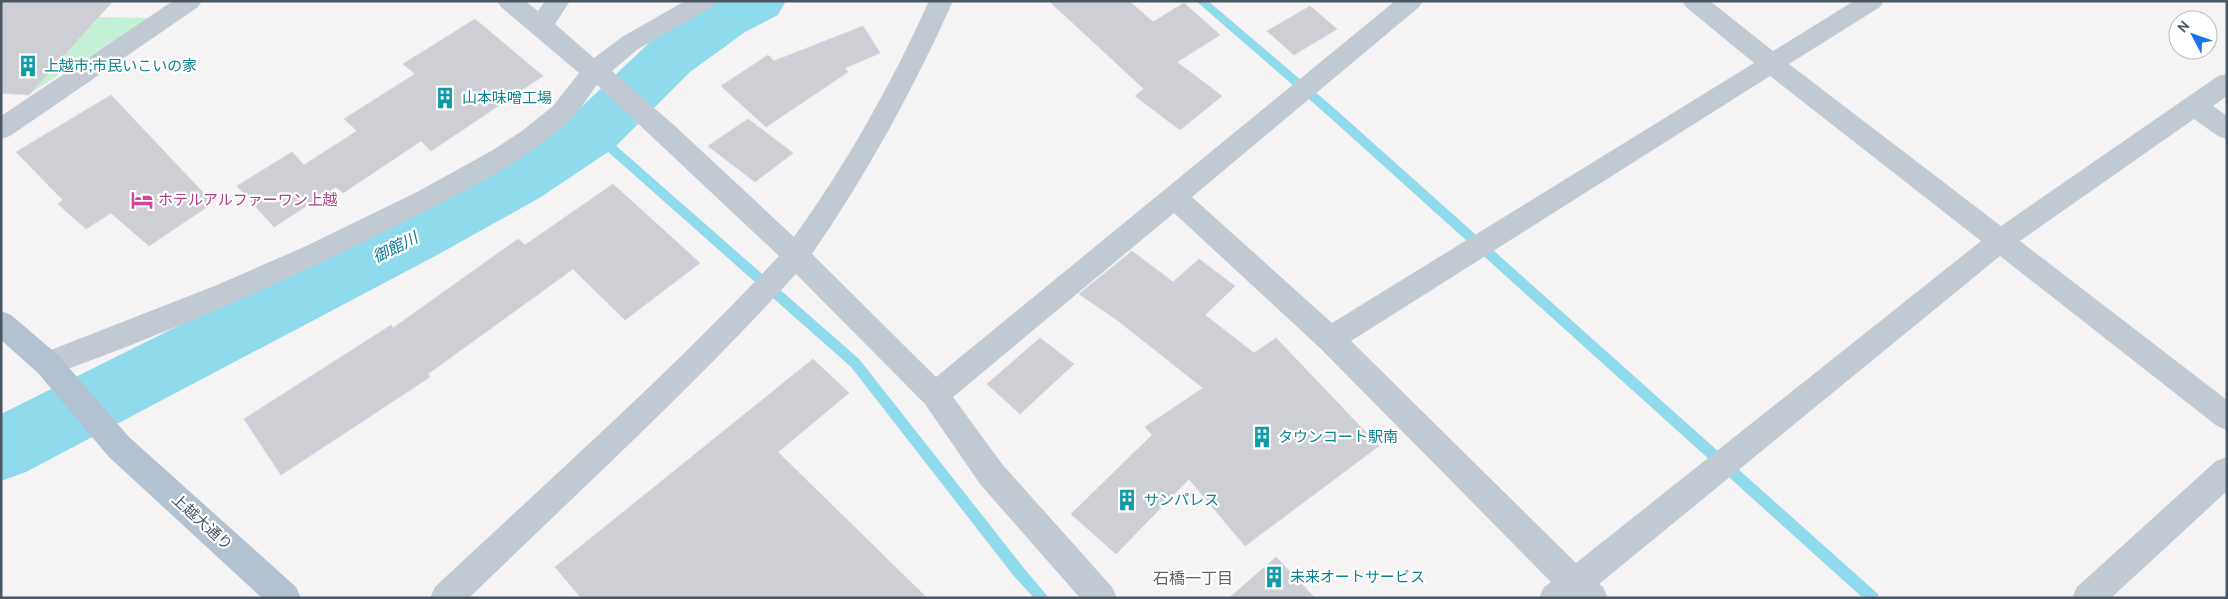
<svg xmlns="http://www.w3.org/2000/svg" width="2228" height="599" font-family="Cabin,'Noto Sans JP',sans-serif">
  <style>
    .green { fill: #c3f1d5 }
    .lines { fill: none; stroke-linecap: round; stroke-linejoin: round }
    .stream { fill: #90daee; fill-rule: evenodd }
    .river { fill: #90daee; fill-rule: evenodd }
    .building { fill: #cdcfd5; stroke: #d7d9de }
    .minor { fill: #c1cad2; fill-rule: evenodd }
    .major { fill: #b3c2d1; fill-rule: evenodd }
    .labels { text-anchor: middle; stroke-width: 4.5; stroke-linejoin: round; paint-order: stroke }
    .culture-label { font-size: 15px; fill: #0d838f; stroke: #fff; text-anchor: start }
    .hotel-label { font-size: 15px; fill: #b23c85; stroke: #fff; text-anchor: start }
    .street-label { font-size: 15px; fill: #4a5661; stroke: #fff }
    .water-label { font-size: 16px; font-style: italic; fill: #0c7c9b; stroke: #fff }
    .neighbourhood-label { font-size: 16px; fill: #5f6368; stroke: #fff }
  </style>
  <rect width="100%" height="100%" fill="#f5f3f3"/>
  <path class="green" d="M 99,17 L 150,18 L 32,92 Z"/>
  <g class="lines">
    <path class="stream" d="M 1196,1 L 1208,1 L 1334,108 L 1878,594 L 1879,598 L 1863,598 L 1326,114 Z
      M 593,128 L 597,129 L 859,359 L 1023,567 L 1049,598 L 1034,598 L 1013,575 L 851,367 L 589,135 L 588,132 L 589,129 Z"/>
    <path class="river" d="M 710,1 L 786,1 L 778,15 L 745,32 L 690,72 L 614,148 L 541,197 L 439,254 L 26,472 L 1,481 L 1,414 L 395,218 L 497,163 L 572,116 L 650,42 Z"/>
  </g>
  <path class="building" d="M 1,1 L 113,1 L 29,95 L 1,93 Z
    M 1049,1 L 1129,1 L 1153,22 L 1184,3 L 1220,35 L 1177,62 L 1222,96 L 1180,130 L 1135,96 L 1144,89 Z
    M 1310,6 L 1337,29 L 1294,55 L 1267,31 Z
    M 475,19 L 543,76 L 431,151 L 421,141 L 343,193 L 336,187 L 274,227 L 237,186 L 292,152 L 304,165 L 357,131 L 344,119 L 415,74 L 403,64 Z
    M 863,26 L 880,53 L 845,68 L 848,72 L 766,127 L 721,86 L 768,55 L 774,61 Z
    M 111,95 L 213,203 L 149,246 L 111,213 L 86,229 L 58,204 L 63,200 L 16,152 Z
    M 748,119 L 793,153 L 755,182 L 708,146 Z
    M 613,184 L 700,263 L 625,320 L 573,269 L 428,374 L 430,377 L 281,475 L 244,419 L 391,325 L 393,328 L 518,239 L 525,245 Z
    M 1132,251 L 1173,282 L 1199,259 L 1235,286 L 1205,315 L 1254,353 L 1276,338 L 1379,446 L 1245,546 L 1189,479 L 1116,554 L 1071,514 L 1152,435 L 1145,427 L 1203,388 L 1117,320 L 1079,294 Z
    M 1040,338 L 1074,364 L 1020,414 L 987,384 Z
    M 813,359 L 849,393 L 778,452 L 927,598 L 581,598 L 555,567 Z
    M 1276,557 L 1315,598 L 1229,598 Z"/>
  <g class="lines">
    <path class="minor" d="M 173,1 L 202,1 L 198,7 L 10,136 L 1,139 L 1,116 Z
      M 497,1 L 525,1 L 538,11 L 545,1 L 570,1 L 555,24 L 594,58 L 622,37 L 685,1 L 716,1 L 712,7 L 638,49 L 612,71 L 675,126 L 794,237 C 847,163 891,85 929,1 L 953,1 C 913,90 867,174 812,254 L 936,377 L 1395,1 L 1423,1 L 1419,7 L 1192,197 L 1332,323 L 1754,63 L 1686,7 L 1682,1 L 1710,1 L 1773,51 L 1854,1 L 1884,1 L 1880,7 L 1789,64 L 2001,226 L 2218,76 L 2227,74 L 2227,96 L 2213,106 L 2227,116 L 2227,139 L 2218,136 L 2194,119 L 2020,241 L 2227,400 L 2227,430 L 2217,426 L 2000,256 L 1599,584 L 1603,587 L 1608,598 L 1539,598 L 1544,587 L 1551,582 L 1320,348 L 1174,213 L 953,397 L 1002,464 L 1112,587 L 1117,598 L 1080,598 L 980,484 L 925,404 L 796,274 C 693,387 579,491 469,598 L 430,598 L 435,587 C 551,478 670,373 779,256 L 597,85 C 588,97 580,111 569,121 C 521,165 459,194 402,223 C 287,281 169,333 48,376 L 38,373 L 34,364 L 38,355 L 217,285 L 304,247 L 417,192 L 493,150 L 522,131 L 553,106 L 579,73 L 501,7 ZM 1770,76 L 1981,241 L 1576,563 L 1351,341 Z
      M 2227,457 L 2227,491 L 2111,598 L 2072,598 L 2077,587 L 2216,461 Z"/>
    <path class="major" d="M 1,311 L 11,315 L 58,355 L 129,437 L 296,587 L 301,598 L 262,598 L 109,457 L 38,373 L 1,340 Z"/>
  </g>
  <defs>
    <g id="building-bare" transform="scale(1.725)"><path d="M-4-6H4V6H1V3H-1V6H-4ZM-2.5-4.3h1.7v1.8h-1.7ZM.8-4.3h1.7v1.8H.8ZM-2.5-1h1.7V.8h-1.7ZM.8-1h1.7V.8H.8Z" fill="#0f9aa8" stroke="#fff" stroke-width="2.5" paint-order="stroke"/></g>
    <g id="hotel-bare" transform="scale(1.725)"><path d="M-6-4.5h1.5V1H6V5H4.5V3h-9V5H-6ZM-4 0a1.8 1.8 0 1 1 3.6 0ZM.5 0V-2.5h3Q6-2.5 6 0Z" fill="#d1479c" stroke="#fff" stroke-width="2.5" paint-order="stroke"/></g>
  </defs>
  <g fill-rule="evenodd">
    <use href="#building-bare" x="28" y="66"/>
    <use href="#building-bare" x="445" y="98"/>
    <use href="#hotel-bare" x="142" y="200"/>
    <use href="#building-bare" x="1262" y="437"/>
    <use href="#building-bare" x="1127" y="500"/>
    <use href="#building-bare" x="1274" y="577"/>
  </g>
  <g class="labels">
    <g class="culture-label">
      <text x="44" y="71">上越市;市民いこいの家</text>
      <text x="462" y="103">山本味噌工場</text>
      <text x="1278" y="442">タウンコート駅南</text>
      <text x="1144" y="505">サンパレス</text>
      <text x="1290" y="582">未来オートサービス</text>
    </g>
    <g class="hotel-label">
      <text x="158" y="205">ホテルアルファーワン上越</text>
    </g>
    <g class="street-label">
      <text transform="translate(202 522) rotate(42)" y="5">上越大通り</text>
    </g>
    <g class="water-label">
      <text transform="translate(395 247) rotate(-27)" y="6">御館川</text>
    </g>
    <g class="neighbourhood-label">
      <text x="1193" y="584">石橋一丁目</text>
    </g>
  </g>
  <rect width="2228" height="599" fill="none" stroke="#4a5661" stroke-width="5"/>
  <g transform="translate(2193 35) rotate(311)"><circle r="24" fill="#ffffff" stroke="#b7bbc0"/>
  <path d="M0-4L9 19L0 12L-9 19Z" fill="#1a73e8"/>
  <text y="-8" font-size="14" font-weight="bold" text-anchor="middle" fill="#4a5661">N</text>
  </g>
</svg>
